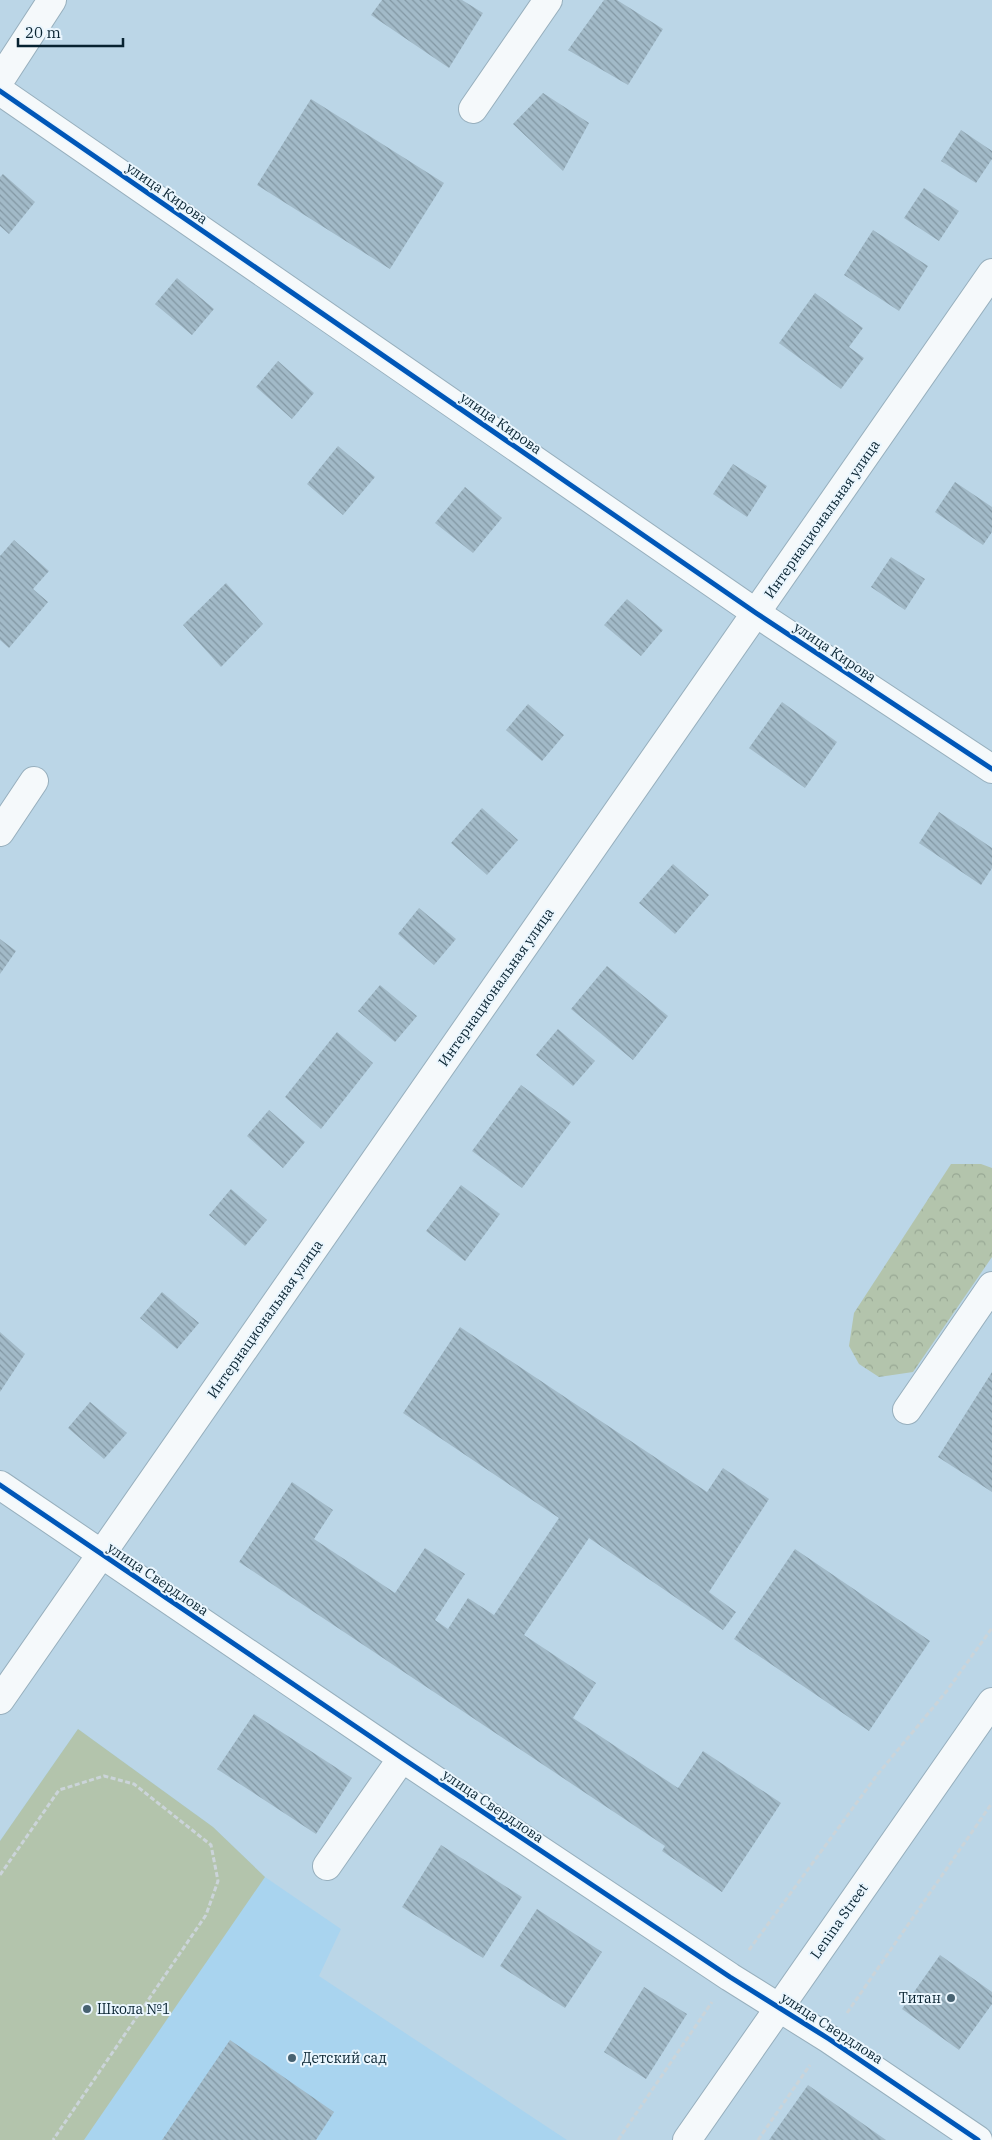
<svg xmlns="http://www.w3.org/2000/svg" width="992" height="2140" font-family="'IBM Plex Serif',serif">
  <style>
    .built { fill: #a9d4ef }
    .park { fill: url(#park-crowns) }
    .garden { fill: #b3c4ac }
    .building { fill: url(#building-back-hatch) }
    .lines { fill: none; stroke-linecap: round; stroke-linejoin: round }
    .minor-casing { stroke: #97afbd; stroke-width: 30 }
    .major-casing { stroke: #97afbd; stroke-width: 30 }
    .path { stroke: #cbd4d9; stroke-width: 3; stroke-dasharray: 5 2.5; stroke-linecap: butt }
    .minor { stroke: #f5f9fb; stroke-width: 28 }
    .major { stroke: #f5f9fb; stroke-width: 28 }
    .cycleway-casing { stroke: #eaf6fe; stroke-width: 8 }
    .cycleway { stroke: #0057b8; stroke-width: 5 }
    .poi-dot { fill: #476271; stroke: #eaf6fe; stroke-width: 2 }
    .labels { text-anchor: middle; stroke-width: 4; stroke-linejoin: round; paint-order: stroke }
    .street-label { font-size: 14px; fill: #082331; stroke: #eaf6fe }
    .poi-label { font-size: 14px; fill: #082331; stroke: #eaf6fe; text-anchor: start }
  </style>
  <defs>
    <pattern id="park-crowns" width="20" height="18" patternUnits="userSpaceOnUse" patternTransform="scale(1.25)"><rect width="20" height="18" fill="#b3c4ac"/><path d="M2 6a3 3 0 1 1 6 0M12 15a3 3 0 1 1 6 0" fill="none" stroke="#98a894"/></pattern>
    <pattern id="building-back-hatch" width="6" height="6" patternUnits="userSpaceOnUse" patternTransform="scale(1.25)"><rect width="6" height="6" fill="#a2bac8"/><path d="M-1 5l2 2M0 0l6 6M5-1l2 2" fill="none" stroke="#8297a3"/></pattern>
  </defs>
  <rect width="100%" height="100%" fill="#bbd6e7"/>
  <path class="built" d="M 78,1729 L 213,1827 L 265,1877 L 341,1929 L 319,1976 L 567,2140 L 0,2140 L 0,1841 Z"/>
  <path class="park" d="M 951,1164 L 981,1164 L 992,1168 L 992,1257 L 913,1372 L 879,1377 L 859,1364 L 849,1346 L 854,1313 Z"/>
  <path class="garden" d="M 78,1729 L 213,1827 L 265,1877 L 84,2140 L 0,2140 L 0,1841 Z"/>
  <path class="building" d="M 382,0 L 462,0 L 483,13 L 449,68 L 371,15 Z
    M 604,0 L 617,0 L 663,29 L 628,85 L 568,50 Z
    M 543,93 L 589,123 L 563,171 L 513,124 Z
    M 311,99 L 444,183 L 390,269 L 257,185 Z
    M 961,130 L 992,151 L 992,159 L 976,183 L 941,161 Z
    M 3,174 L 35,202 L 9,234 L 0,226 L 0,177 Z
    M 924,188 L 959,211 L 939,241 L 904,218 Z
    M 873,230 L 928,266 L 899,311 L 844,275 Z
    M 177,278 L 214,309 L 192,335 L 155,304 Z
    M 815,293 L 863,328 L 849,347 L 864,358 L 841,389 L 779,343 Z
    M 278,361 L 314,393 L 292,419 L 256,387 Z
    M 338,446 L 375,477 L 343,515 L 307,484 Z
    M 733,464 L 767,486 L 747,517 L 713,494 Z
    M 955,482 L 992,507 L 992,532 L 983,545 L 935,512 Z
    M 465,487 L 502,518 L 473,553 L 435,523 Z
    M 14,540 L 49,571 L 33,589 L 48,602 L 9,648 L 0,640 L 0,556 Z
    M 891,557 L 925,579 L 905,610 L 871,587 Z
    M 226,583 L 263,624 L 221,667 L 183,625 Z
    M 627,599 L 663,630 L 641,656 L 604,625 Z
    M 782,702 L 837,742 L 805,788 L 749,748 Z
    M 528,704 L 564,735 L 542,761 L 506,730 Z
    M 482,808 L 518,840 L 487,875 L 451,843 Z
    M 939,812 L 992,848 L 992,868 L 981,885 L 919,843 Z
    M 673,864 L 709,895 L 675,934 L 639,903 Z
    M 419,908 L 456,939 L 434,965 L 398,934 Z
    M 0,939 L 16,951 L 0,974 Z
    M 607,966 L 668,1016 L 633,1060 L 571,1009 Z
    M 380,985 L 417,1016 L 395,1042 L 358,1011 Z
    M 558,1029 L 595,1061 L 573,1086 L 536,1055 Z
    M 337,1032 L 373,1063 L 321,1129 L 285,1097 Z
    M 521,1085 L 571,1122 L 522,1188 L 472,1151 Z
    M 269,1110 L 305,1142 L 283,1168 L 247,1136 Z
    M 461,1185 L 500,1214 L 465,1261 L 426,1231 Z
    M 231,1189 L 267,1220 L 245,1246 L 209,1215 Z
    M 162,1292 L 199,1323 L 177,1349 L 140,1318 Z
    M 460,1327 L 707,1492 L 723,1468 L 769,1499 L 709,1592 L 736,1612 L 723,1630 L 589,1538 L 524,1635 L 596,1683 L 573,1718 L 678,1788 L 703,1751 L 781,1803 L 722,1892 L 662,1851 L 665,1846 L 239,1562 L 292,1482 L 333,1510 L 314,1539 L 395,1593 L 425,1548 L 465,1574 L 435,1620 L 448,1629 L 468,1598 L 494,1615 L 559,1518 L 403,1413 Z
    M 0,1332 L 25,1354 L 0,1392 Z
    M 992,1372 L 992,1492 L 938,1457 Z
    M 90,1402 L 127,1433 L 104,1459 L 68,1428 Z
    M 795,1549 L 930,1641 L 869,1731 L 734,1639 Z
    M 254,1714 L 352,1778 L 316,1834 L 217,1769 Z
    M 441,1845 L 522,1897 L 483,1958 L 402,1907 Z
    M 537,1909 L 602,1952 L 565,2008 L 500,1966 Z
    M 940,1955 L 992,1992 L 992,2004 L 959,2050 L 902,2009 Z
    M 644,1987 L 687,2014 L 646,2079 L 604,2052 Z
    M 230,2040 L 334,2112 L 316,2140 L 162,2140 Z
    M 808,2085 L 886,2140 L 769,2140 Z"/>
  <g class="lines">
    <g class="minor-casing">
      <path id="minor" d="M 0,80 L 52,0
        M 0,91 L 756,613 L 992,769
        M 473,109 L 548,0
        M 0,832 L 34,781
        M 907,1410 L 992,1286
        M 0,1485 L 402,1758 L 730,1977 L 829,2039 L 978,2140
        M 327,1866 L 402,1758"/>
    </g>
    <g class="major-casing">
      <path id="major" d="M 0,1700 L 992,273
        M 687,2140 L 992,1702"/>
    </g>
    <path class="path" d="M 0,1875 L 59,1790 L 104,1776 L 134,1784 L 211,1845 L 218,1881 L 206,1915 L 53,2140
      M 749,1950 L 877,1775 L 946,1692 L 992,1628
      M 847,2013 L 992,1803
      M 618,2140 L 712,2002
      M 758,2140 L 810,2065"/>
    <use href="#minor" class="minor"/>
    <use href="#major" class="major"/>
    <g class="cycleway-casing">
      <path id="cycleway" d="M 0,91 L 756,613 L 992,769
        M 0,1485 L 402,1758 L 730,1977 L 829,2039 L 978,2140"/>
    </g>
    <use href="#cycleway" class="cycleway"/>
  </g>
  <g class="poi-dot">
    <circle cx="951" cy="1998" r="5"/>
    <circle cx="87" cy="2009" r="5"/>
    <circle cx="292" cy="2058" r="5"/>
  </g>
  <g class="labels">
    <g class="street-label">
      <text transform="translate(167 193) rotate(35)" y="5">улица Кирова</text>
      <text transform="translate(501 423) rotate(35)" y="5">улица Кирова</text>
      <text transform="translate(822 519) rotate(-55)" y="5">Интернациональная улица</text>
      <text transform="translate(835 652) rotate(34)" y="5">улица Кирова</text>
      <text transform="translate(496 987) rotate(-55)" y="5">Интернациональная улица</text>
      <text transform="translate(265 1319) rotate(-55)" y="5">Интернациональная улица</text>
      <text transform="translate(158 1579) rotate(34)" y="5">улица Свердлова</text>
      <text transform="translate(493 1806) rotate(34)" y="5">улица Свердлова</text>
      <text transform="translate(839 1921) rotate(-55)" y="5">Lenina Street</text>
      <text transform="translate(832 2028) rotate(33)" y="5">улица Свердлова</text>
    </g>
    <g class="poi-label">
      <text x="941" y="2003" text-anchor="end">Титан</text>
      <text x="97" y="2014">Школа №1</text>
      <text x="302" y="2063">Детский сад</text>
    </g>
  </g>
  <path d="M18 38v8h105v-8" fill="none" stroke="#082331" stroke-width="2.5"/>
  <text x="25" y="38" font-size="15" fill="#082331" stroke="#eaf6fe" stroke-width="4" paint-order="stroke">20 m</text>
</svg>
